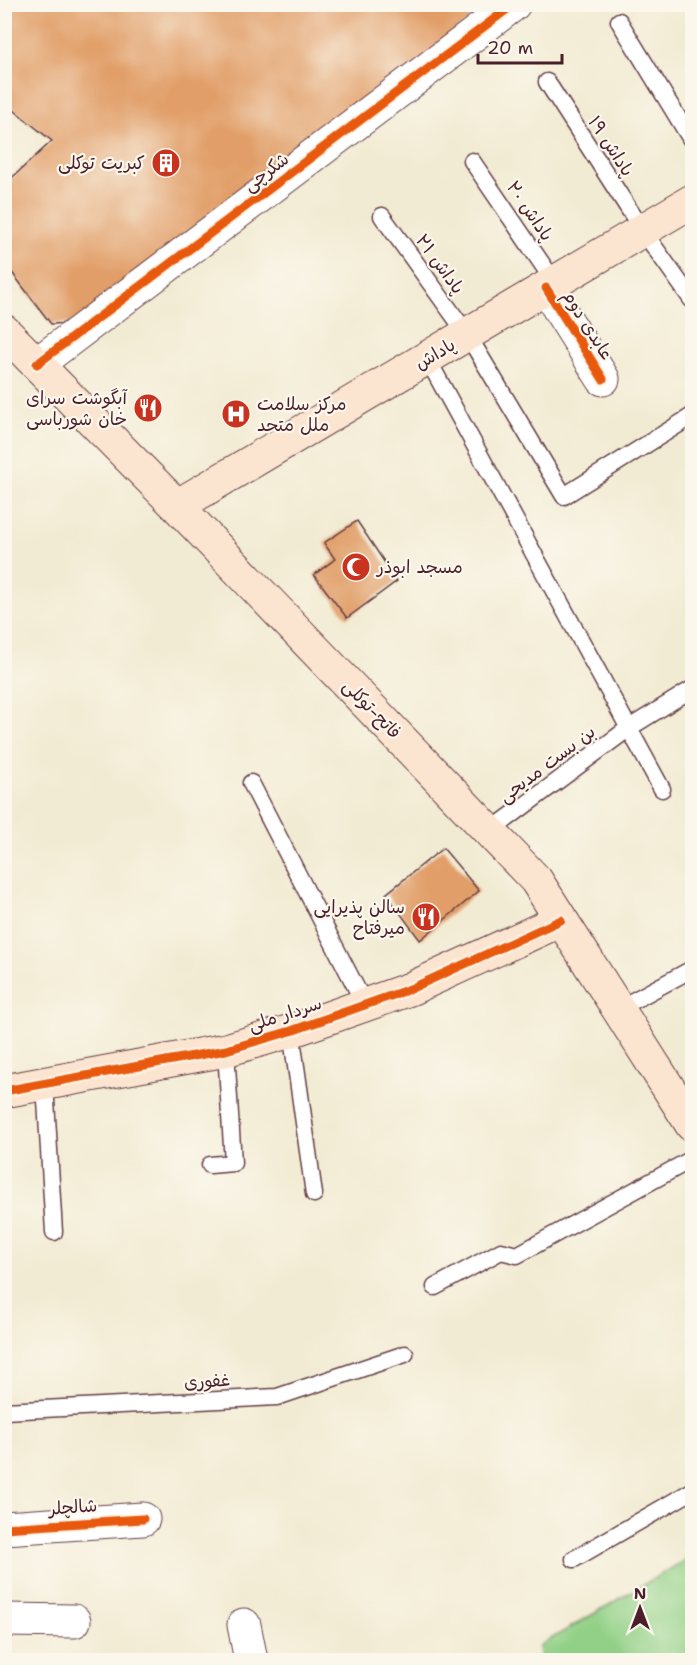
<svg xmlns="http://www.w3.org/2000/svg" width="697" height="1665" font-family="'Shantell Sans','Playpen Sans Arabic',sans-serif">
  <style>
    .green { fill: #91d086; stroke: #6e7858; stroke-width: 1.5 }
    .building { fill: #e19e68 }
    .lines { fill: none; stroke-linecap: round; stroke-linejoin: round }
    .lane-casing { stroke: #633e44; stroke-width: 19 }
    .street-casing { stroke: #633e44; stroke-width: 35 }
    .secondary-casing { stroke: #633e44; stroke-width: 35 }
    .lane { stroke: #fff; stroke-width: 16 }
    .street { stroke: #fff; stroke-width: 33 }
    .secondary { stroke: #fce5d0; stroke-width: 33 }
    .cycleway-casing { stroke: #fbf7ec; stroke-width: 13 }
    .cycleway { stroke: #e8590c; stroke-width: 9 }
    .labels { text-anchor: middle; stroke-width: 4.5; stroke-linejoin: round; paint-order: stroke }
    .street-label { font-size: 18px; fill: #4a1f2b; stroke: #fbf7ec }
    .poi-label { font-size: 18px; fill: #4a1f2b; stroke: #fbf7ec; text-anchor: end }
  </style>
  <rect width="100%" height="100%" fill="#fbf7ec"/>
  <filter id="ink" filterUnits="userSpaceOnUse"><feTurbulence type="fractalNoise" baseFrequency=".0167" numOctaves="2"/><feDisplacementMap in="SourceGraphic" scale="12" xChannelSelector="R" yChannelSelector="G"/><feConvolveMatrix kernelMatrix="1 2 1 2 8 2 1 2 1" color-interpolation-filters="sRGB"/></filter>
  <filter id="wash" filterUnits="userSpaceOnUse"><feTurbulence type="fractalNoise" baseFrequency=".008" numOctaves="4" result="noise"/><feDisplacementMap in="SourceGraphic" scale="24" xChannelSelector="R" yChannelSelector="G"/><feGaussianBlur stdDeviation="1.35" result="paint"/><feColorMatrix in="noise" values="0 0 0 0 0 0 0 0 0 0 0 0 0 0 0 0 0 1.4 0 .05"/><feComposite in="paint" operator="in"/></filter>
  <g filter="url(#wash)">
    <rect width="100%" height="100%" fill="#f2ebd3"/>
    <path class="green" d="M 692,1556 L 692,1660 L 541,1660 L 539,1646 Z"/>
    <g id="blocks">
      <path class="building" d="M 4,4 L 480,4 L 483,8 L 119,321 L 51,324 L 4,262 L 4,185 L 52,141 L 4,102 Z
        M 357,521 L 397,581 L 347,618 L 314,575 L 335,559 L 324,543 Z
        M 443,848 L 479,891 L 420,940 L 386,894 Z"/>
    </g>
  </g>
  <g filter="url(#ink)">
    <use href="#blocks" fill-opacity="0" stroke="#633e44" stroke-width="1.5"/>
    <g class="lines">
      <g class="lane-casing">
        <path id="lane" d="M 619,21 L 692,141
          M 547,82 L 643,231 L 692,300
          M 472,161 L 555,283
          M 382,216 L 467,334 L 564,496 L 692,416
          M 427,358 L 662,789
          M 251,783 L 365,1005
          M 489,832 L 629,728 L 692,689
          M 618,1009 L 692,969
          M 291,1031 L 314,1194
          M 45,1084 L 54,1232
          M 210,1165 L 233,1163 L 226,1050
          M 435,1287 L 501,1251 L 517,1255 L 692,1159
          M 4,1411 L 277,1397 L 405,1354
          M 574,1559 L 692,1491"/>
      </g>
      <g class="street-casing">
        <path id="street" d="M 546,288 L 603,379
          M 37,364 L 514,4
          M 4,1528 L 143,1519
          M 4,1620 L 74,1621
          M 244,1625 L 251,1660"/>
      </g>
      <g class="secondary-casing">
        <path id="secondary" d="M 4,331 L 177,506 L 536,880 L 692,1125
          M 177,506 L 692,201
          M 4,1091 L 226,1050 L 291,1031 L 410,989 L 561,920"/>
      </g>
      <use href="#lane" class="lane"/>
      <use href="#street" class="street"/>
      <use href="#secondary" class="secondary"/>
      <g class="cycleway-casing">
        <path id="cycleway" d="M 546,288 L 603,379
          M 37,364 L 514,4
          M 4,1091 L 226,1050 L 291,1031 L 410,989 L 561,920
          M 4,1528 L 143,1519"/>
      </g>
      <use href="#cycleway" class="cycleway"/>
    </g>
  </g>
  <defs>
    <g id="building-disc" transform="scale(1.5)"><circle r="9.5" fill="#c8321e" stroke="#fbf7ec"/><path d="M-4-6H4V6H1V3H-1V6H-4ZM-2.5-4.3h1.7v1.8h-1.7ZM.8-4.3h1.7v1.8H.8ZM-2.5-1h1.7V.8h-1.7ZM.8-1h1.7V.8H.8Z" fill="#fff"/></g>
    <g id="restaurant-disc" transform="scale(1.5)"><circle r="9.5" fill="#c8321e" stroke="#fbf7ec"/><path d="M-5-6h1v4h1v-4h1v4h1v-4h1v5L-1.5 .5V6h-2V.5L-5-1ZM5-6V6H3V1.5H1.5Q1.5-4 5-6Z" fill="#fff"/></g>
    <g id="hospital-disc" transform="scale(1.5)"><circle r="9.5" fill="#c8321e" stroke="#fbf7ec"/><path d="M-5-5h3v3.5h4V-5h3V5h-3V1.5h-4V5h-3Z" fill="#fff"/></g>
    <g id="mosque-disc" transform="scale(1.5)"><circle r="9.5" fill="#c8321e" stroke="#fbf7ec"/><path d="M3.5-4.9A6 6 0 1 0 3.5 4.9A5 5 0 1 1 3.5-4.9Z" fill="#fff"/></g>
  </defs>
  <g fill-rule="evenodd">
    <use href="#building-disc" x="166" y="163"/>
    <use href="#restaurant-disc" x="148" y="408"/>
    <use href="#hospital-disc" x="236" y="414"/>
    <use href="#mosque-disc" x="356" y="567"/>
    <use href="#restaurant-disc" x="426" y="917"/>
  </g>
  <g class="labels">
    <g class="street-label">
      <text transform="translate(611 146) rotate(57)" y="6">پاداش ۱۹</text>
      <text transform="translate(266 172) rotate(-37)" y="6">شکرچی</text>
      <text transform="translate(530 211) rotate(56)" y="6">پاداش ۲۰</text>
      <text transform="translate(440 264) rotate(54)" y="6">پاداش ۲۱</text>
      <text transform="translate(588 325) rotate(58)" y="6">عابدی دوم</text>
      <text transform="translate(435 354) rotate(-31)" y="6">پاداش</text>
      <text transform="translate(372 709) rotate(46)" y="6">فاتح-توکلی</text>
      <text transform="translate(547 764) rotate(-37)" y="6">بن بست مدیحی</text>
      <text transform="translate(285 1014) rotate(-18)" y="6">سردار ملی</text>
      <text transform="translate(207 1381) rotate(-3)" y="6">غفوری</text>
      <text transform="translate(73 1507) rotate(-4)" y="6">شالچلر</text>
    </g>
    <g class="poi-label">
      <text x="145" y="169">کبریت توکلی</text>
      <text x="127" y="404">آبگوشت سرای<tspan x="127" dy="21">خان شورباسی</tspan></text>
      <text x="257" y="410" text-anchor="start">مرکز سلامت<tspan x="257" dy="21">ملل متحد</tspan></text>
      <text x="377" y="573" text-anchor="start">مسجد ابوذر</text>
      <text x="405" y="913">سالن پذیرایی<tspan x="405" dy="21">میرفتاح</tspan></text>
    </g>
  </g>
  <rect width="697" height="1665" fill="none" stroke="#fbf7ec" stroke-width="24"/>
  <g transform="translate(640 1608)" stroke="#fbf7ec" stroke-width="4.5" paint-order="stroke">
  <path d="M0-4.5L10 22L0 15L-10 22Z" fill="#4a1f2b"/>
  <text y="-9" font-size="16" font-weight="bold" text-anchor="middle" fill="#4a1f2b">N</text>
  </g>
  <path d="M478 54v9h84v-9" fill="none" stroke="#4a1f2b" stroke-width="3"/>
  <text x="487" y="54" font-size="18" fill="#4a1f2b" stroke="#fbf7ec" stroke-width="4.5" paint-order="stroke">20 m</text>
</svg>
